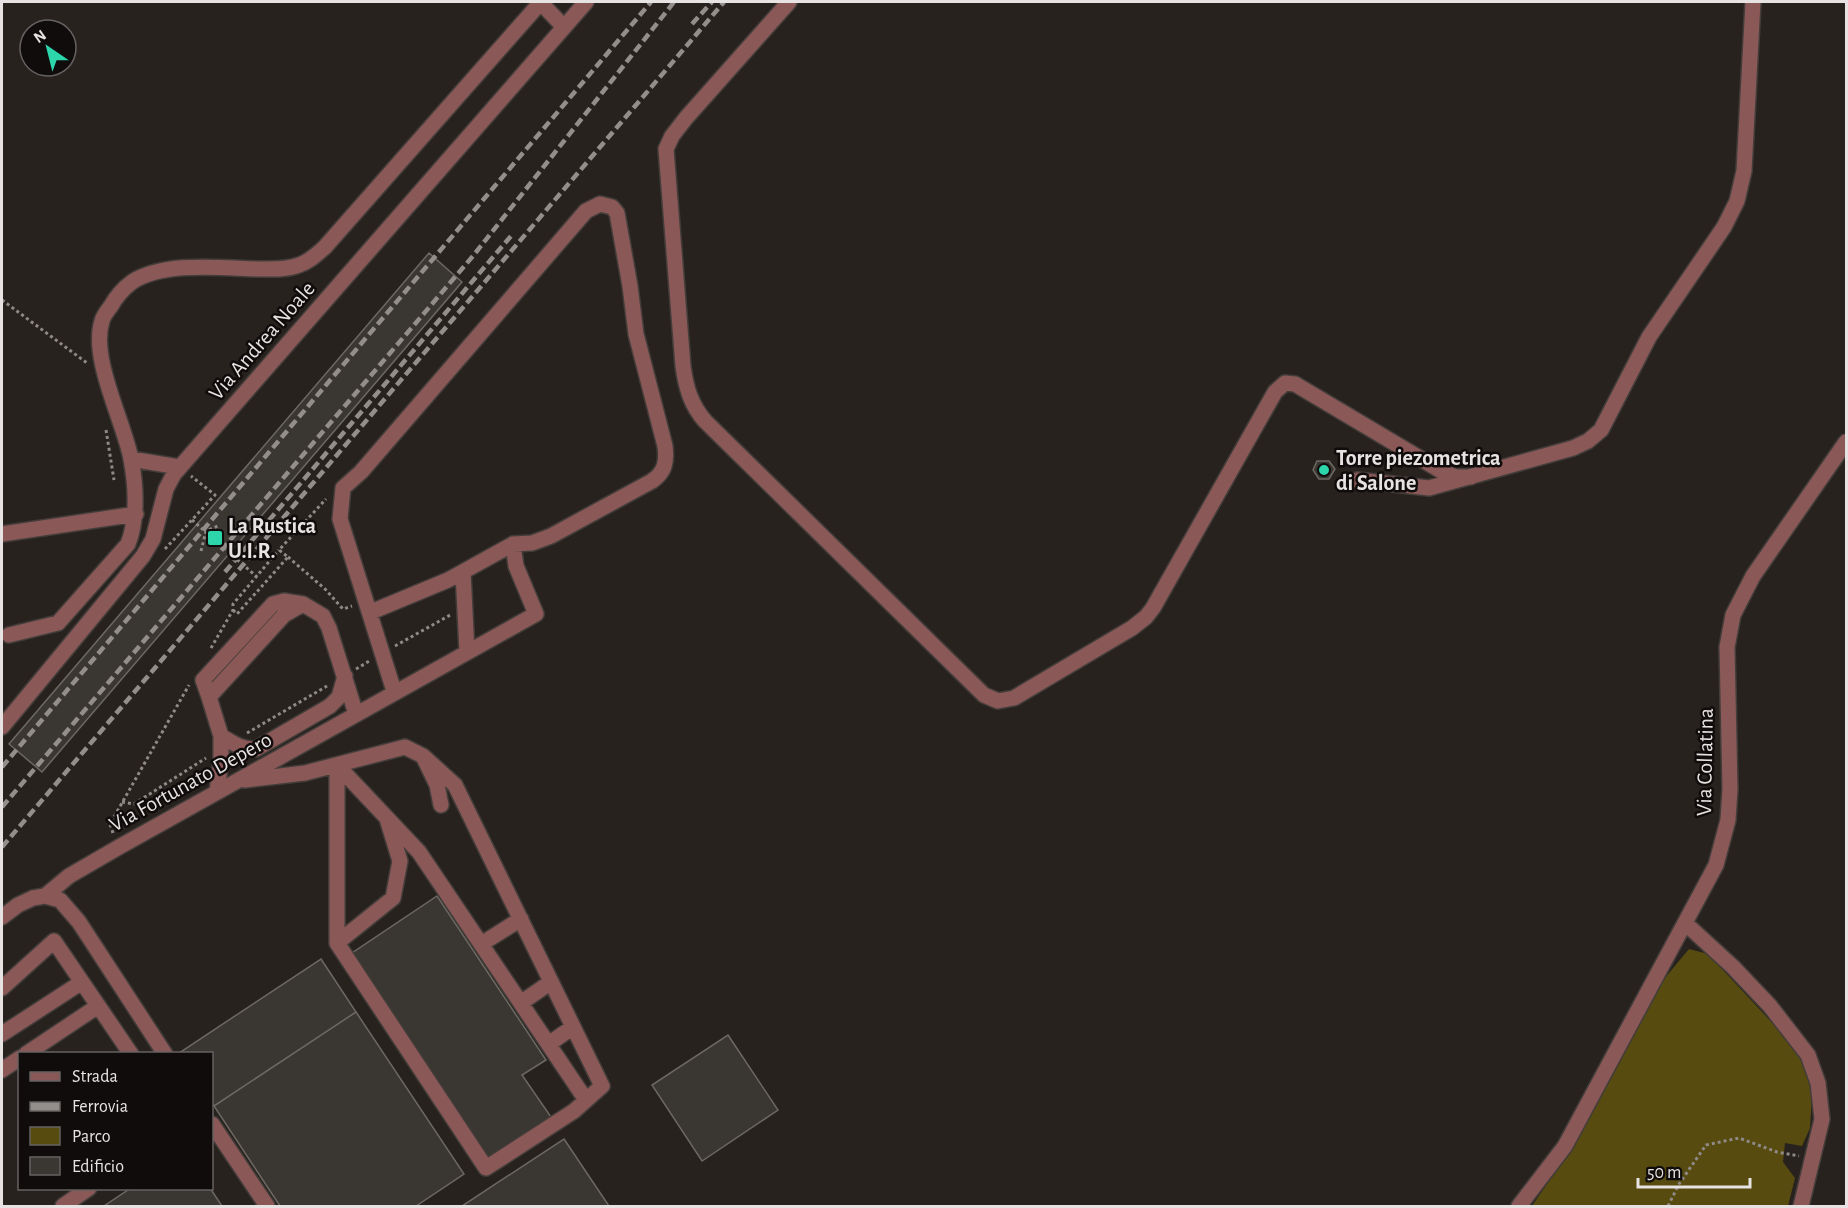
<svg xmlns="http://www.w3.org/2000/svg" width="1848" height="1208" font-family="'Alegreya Sans',sans-serif">
  <style>
    .green { fill: #574b10 }
    .building { fill: #3a3631; stroke: #6c6862; stroke-width: 1.5 }
    .lines { fill: none; stroke-linecap: round; stroke-linejoin: round }
    .minor-casing { stroke: #433d3a; stroke-width: 18 }
    .path { stroke: #8f8a88; stroke-width: 3; stroke-dasharray: 3 3; stroke-linecap: butt }
    .minor { stroke: #895857; stroke-width: 15 }
    .rail { stroke: #938e8c; stroke-width: 4.5; stroke-dasharray: 9 4.5; stroke-linecap: butt }
    .path-bridge { stroke: #8f8a88; stroke-width: 3; stroke-dasharray: 3 3; stroke-linecap: butt }
    .poi-dot { fill: #2dd5ab; stroke: #0f0c0b; stroke-width: 2 }
    .labels { text-anchor: middle; stroke-width: 5; stroke-linejoin: round; paint-order: stroke }
    .street-label { font-size: 22px; fill: #e7e3e2; stroke: #0f0c0b }
    .poi-label { font-size: 22px; font-weight: bold; fill: #e7e3e2; stroke: #0f0c0b; text-anchor: start }
  </style>
  <rect width="100%" height="100%" fill="#28221f"/>
  <path class="green" d="M 1689,949 L 1708,954 L 1791,1043 L 1806,1066 L 1812,1094 L 1810,1128 L 1802,1146 L 1785,1143 L 1783,1162 L 1795,1178 L 1788,1206 L 1532,1206 L 1574,1144 L 1659,985 Z"/>
  <path class="building" d="M 429,253 L 462,282 L 42,772 L 9,744 Z
    M 1317,461 L 1329,461 L 1335,469 L 1329,479 L 1319,479 L 1313,470 Z
    M 437,896 L 546,1060 L 522,1075 L 551,1117 L 488,1159 L 352,953 Z
    M 321,959 L 356,1012 L 214,1106 L 212,1102 L 212,1054 L 179,1053 Z
    M 356,1012 L 464,1174 L 416,1206 L 280,1206 L 214,1106 Z
    M 728,1035 L 778,1110 L 702,1161 L 652,1085 Z
    M 564,1139 L 609,1206 L 462,1206 Z
    M 131,1188 L 210,1188 L 222,1206 L 104,1206 Z"/>
  <g class="lines">
    <g class="minor-casing">
      <path id="minor" d="M 540,2 L 564,27
        M 789,2 L 686,118 L 672,136 L 666,149 L 683,366 C 686,388 691,405 705,421 L 984,695 L 998,701 L 1014,698 L 1132,628 L 1146,617 L 1153,608 L 1275,392 L 1285,383 L 1295,384 L 1443,472 L 1456,477 L 1471,477
        M 131,459 L 179,467
        M 1357,480 L 1429,488 L 1573,448 L 1588,441 L 1601,430 L 1649,337 L 1724,227 L 1737,201 L 1744,171 L 1753,2
        M 2,534 L 136,514
        M 463,572 L 467,652
        M 371,612 L 448,580 L 513,544 L 532,543 L 551,536 L 652,481 C 665,472 667,462 665,446 L 636,334 L 630,286 L 617,213 L 612,207 L 600,204 L 586,211 L 361,472 L 343,488 L 340,519 L 394,691
        M 9,635 L 58,623 L 128,544 C 138,519 136,485 131,459 C 124,422 90,358 102,321 C 103,316 108,310 111,306 C 116,297 124,288 132,282 C 164,261 221,268 258,269 C 271,269 286,270 299,265 C 309,262 317,254 325,247 L 541,2
        M 209,697 L 203,680 L 273,604 L 284,601 L 303,604
        M 2,727 L 143,556 L 153,539 L 166,489 L 174,474 L 586,2
        M 221,736 C 233,743 242,750 256,749 L 330,706 L 339,697 L 345,676
        M 423,756 L 455,785 L 602,1086 L 574,1111 L 486,1168 L 337,943 L 337,765 L 419,852 L 586,1100
        M 245,780 L 305,773 L 405,747 L 423,756 L 437,785 L 441,805
        M 217,792 L 221,759 L 221,736 L 209,697 L 284,615 L 303,604 L 323,616 L 329,628 L 356,714
        M 45,896 L 69,876 L 119,847 L 536,614 L 516,566 L 513,544
        M 2,917 L 18,905 L 33,898 L 45,896 L 60,900 L 79,922 L 165,1054
        M 1685,923 L 1733,967 L 1770,1006 L 1808,1055 L 1818,1083 L 1822,1119 L 1801,1206
        M 486,941 L 521,919
        M 337,943 L 393,898 L 400,861 L 388,822
        M 2,988 L 54,941 L 131,1054
        M 525,1000 L 551,982
        M 2,1034 L 82,982
        M 553,1041 L 573,1027
        M 26,1054 L 98,1006
        M 2,1070 L 20,1058
        M 212,1124 L 267,1206
        M 63,1206 L 89,1188
        M 1519,1206 L 1565,1146 L 1716,865 L 1728,820 L 1730,789 L 1727,647 L 1733,615 L 1753,576 L 1846,442"/>
    </g>
    <path class="path" d="M 2,300 L 87,363
      M 106,430 L 114,480
      M 165,549 L 215,495 L 191,476
      M 201,551 L 206,531 L 220,525
      M 288,557 L 325,589 L 343,609 L 352,606
      M 233,610 L 237,614 L 288,557 L 279,550 L 326,499
      M 395,646 L 452,614
      M 211,648 L 233,610 L 233,604 L 279,550
      M 356,669 L 371,660
      M 247,733 L 327,686
      M 122,802 L 134,804 L 206,758
      M 113,833 L 110,824 L 189,685
      M 1668,1206 L 1679,1184 L 1706,1145 L 1739,1138 L 1777,1152 L 1799,1156"/>
    <use href="#minor" class="minor"/>
    <path class="rail" d="M 692,24 L 712,2
      M 225,572 L 511,236
      M 2,767 L 651,2
      M 2,807 L 473,256 L 674,2
      M 2,847 L 724,2"/>
    <path class="path-bridge" d="M 192,520 L 257,577"/>
  </g>
  <g class="poi-dot">
    <circle cx="1324" cy="470" r="6"/>
    <rect x="207" y="530" width="16" height="16" rx="3"/>
  </g>
  <g class="labels">
    <g class="street-label">
      <text transform="translate(261 340) rotate(-49)" y="8">Via Andrea Noale</text>
      <text transform="translate(1704 762) rotate(-89)" y="8">Via Collatina</text>
      <text transform="translate(190 781) rotate(-29)" y="8">Via Fortunato Depero</text>
    </g>
    <g class="poi-label">
      <text x="1336" y="465">Torre piezometrica<tspan x="1336" dy="25">di Salone</tspan></text>
      <text x="228" y="533">La Rustica<tspan x="228" dy="25">U.I.R.</tspan></text>
    </g>
  </g>
  <rect width="1848" height="1208" fill="none" stroke="#e7e3e2" stroke-width="6"/>
  <rect x="18" y="1052" width="195" height="138" fill="#0f0c0b" stroke="#656261" stroke-width="1.5"/>
  <rect x="30" y="1072" width="30" height="9" fill="#895857" stroke="#656261" stroke-width="1.5"/>
  <text x="72" y="1082" font-size="18" fill="#e7e3e2">Strada</text>
  <rect x="30" y="1102" width="30" height="9" fill="#938e8c" stroke="#656261" stroke-width="1.5"/>
  <text x="72" y="1112" font-size="18" fill="#e7e3e2">Ferrovia</text>
  <rect x="30" y="1127" width="30" height="18" fill="#574b10" stroke="#656261" stroke-width="1.5"/>
  <text x="72" y="1142" font-size="18" fill="#e7e3e2">Parco</text>
  <rect x="30" y="1157" width="30" height="18" fill="#3a3631" stroke="#656261" stroke-width="1.5"/>
  <text x="72" y="1172" font-size="18" fill="#e7e3e2">Edificio</text>
  <g transform="translate(48 48) rotate(325)"><circle r="28" fill="#0f0c0b" stroke="#656261" stroke-width="1.5"/>
  <path d="M0-4.5L10 22L0 15L-10 22Z" fill="#2dd5ab"/>
  <text y="-9" font-size="16" font-weight="bold" text-anchor="middle" fill="#e7e3e2">N</text>
  </g>
  <path d="M1638 1178v9h112v-9" fill="none" stroke="#e7e3e2" stroke-width="3"/>
  <text x="1647" y="1178" font-size="18" fill="#e7e3e2" stroke="#0f0c0b" stroke-width="4.5" paint-order="stroke">50 m</text>
</svg>
